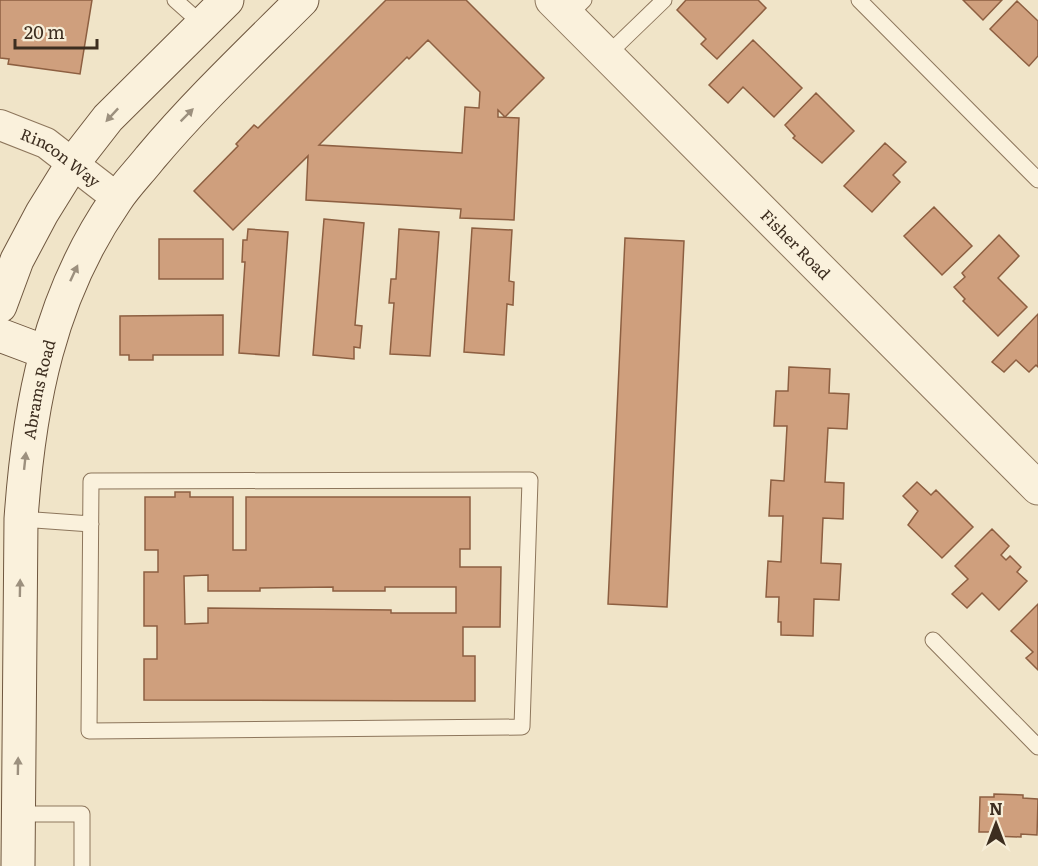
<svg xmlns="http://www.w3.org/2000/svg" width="1038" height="866" font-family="Literata,serif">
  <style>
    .building { fill: #cf9f7d; stroke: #8d5f41; stroke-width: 1.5; fill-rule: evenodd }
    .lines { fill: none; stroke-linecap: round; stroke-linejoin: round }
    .service-casing { stroke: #8d765c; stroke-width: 17 }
    .minor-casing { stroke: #8d765c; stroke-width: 32 }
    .tertiary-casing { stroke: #8d765c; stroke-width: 35 }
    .secondary-casing { stroke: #6f573f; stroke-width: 35 }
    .service { stroke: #faf1dc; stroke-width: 15 }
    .minor { stroke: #faf1dc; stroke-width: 30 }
    .tertiary { stroke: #faf1dc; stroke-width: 33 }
    .secondary { stroke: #faf1dc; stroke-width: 33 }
    .oneway { fill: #9c907e }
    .labels { text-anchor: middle; stroke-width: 4.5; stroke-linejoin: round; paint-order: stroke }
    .street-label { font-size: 16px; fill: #3d2e20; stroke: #f7eed8 }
  </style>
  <rect width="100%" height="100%" fill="#f0e4c8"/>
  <path class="building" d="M 0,0 L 92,0 L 80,74 L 8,64 L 9,59 L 0,58 Z
    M 386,0 L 466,0 L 544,78 L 505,117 L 498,110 L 498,117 L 519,118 L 514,220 L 460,218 L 461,209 L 306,200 L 308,156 L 233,230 L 194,191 L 238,146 L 236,144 L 254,125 L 258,128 ZM 428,40 L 480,92 L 479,108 L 465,107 L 462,153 L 319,145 L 407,57 L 409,59 Z
    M 686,0 L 758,0 L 766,8 L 717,59 L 701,44 L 706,39 L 677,10 Z
    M 963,0 L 1002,0 L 983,20 Z
    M 1017,1 L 1038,21 L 1038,56 L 1029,66 L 990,29 Z
    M 753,40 L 802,88 L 774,117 L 743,87 L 728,103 L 709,85 Z
    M 816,93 L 854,131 L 822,163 L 793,138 L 795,136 L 785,125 Z
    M 885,143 L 906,162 L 893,175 L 900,182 L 872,212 L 844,186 Z
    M 934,207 L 972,246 L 942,275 L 904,236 Z
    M 324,219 L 364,223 L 355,325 L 362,326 L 360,348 L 354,347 L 354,359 L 313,355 Z
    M 472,228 L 512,230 L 509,281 L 514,282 L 513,305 L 507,304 L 504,355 L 464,352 Z
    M 248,229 L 288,232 L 279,356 L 239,353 L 245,262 L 242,262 L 243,240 L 247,240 Z
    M 399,229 L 439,232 L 430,356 L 390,354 L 394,303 L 389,303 L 391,279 L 396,279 Z
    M 999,235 L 1019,256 L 998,278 L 1027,307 L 998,336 L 963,301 L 965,299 L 954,287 L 965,277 L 962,273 Z
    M 625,238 L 684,241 L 667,607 L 608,604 Z
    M 159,239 L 223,239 L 223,279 L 159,279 Z
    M 1038,314 L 1038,367 L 1036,365 L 1029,372 L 1016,360 L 1004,372 L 992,362 Z
    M 223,315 L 223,355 L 153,355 L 153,360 L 129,360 L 129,355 L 120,355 L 120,316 Z
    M 789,367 L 830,369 L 829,393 L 849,394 L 847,429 L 828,428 L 825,482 L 844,483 L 843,519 L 823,518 L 821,563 L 841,564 L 839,600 L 814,599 L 813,636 L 781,635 L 781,622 L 778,622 L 779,597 L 766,597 L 768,561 L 781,562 L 783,516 L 769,516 L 771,480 L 784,481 L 787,426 L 774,426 L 776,391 L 788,391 Z
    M 917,482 L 931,495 L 936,490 L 973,527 L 942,558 L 908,525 L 918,511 L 903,496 Z
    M 175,492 L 190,492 L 190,497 L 233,497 L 233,550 L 246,550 L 246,497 L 470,497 L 470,549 L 460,549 L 460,567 L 501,567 L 500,627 L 463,627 L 463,656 L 475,656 L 475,701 L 144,700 L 144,659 L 157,659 L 157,626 L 144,626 L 144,572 L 158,572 L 158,550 L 145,550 L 145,497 L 175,497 ZM 208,575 L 208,591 L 260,591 L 260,588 L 333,587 L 333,591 L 385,591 L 385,587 L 456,587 L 456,613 L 391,613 L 391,610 L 208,608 L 208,623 L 185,624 L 184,576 Z
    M 992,529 L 1009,546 L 1001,555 L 1006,560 L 1010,556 L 1021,567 L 1017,572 L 1027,581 L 999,610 L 982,593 L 967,608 L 952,594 L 968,579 L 955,566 Z
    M 1038,604 L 1038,670 L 1026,658 L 1033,652 L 1011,631 Z
    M 994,794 L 1023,795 L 1023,798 L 1038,799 L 1037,835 L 1021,834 L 1021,837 L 993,836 L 993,832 L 979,832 L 980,797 L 994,797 Z"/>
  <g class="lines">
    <g class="service-casing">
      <path id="service" d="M 175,0 L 202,24
        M 859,0 L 1038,180
        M 568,16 L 584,0
        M 607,55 L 664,0
        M 530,480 L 522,727 L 89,731 L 91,481 Z
        M 21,519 L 91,524
        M 933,640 L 1038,747
        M 18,814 L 82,814 L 82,866"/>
    </g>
    <g class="minor-casing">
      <g id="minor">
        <path id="s1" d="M 0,125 L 46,143 L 117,198"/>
      </g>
    </g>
    <g class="tertiary-casing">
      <g id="tertiary">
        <path id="s2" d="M 552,0 L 1038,488"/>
      </g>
    </g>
    <g class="secondary-casing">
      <g id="secondary">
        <path d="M 0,306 L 17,260 L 42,213 L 73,163 L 108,118 L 227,0"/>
        <path d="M 0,335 L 45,352"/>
        <path id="s3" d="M 18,866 L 21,519 C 29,404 49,297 116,200 C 126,185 139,172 150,158 C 197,102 250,52 302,0"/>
      </g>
    </g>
    <use href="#service" class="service"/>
    <use href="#minor" class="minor"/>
    <use href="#tertiary" class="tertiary"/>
    <use href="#secondary" class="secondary"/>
  </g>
  <defs><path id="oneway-solid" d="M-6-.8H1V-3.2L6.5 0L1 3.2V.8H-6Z" transform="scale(1.5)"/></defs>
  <g class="oneway">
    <use href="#oneway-solid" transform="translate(112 115) rotate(133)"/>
    <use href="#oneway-solid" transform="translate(187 115) rotate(-45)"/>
    <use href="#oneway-solid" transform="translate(74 273) rotate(-65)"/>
    <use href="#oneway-solid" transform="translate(25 461) rotate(-84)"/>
    <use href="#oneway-solid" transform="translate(20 588) rotate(-89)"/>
    <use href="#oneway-solid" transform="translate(18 766) rotate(-89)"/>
  </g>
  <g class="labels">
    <g class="street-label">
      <text dy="6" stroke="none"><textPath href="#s1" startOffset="69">Rincon Way</textPath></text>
      <text dy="6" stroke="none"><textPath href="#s2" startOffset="345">Fisher Road</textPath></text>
      <text dy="6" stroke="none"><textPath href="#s3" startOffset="478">Abrams Road</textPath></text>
    </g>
  </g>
  <g transform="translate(996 824)" stroke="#f7eed8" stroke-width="4.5" paint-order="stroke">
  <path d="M0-4.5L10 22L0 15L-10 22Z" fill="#3d2e20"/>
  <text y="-9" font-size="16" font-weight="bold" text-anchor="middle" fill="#3d2e20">N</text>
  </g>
  <path d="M15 39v9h82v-9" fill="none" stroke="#3d2e20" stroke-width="3"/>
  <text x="24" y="39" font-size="18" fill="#3d2e20" stroke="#f7eed8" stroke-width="4.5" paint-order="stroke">20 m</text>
</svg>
